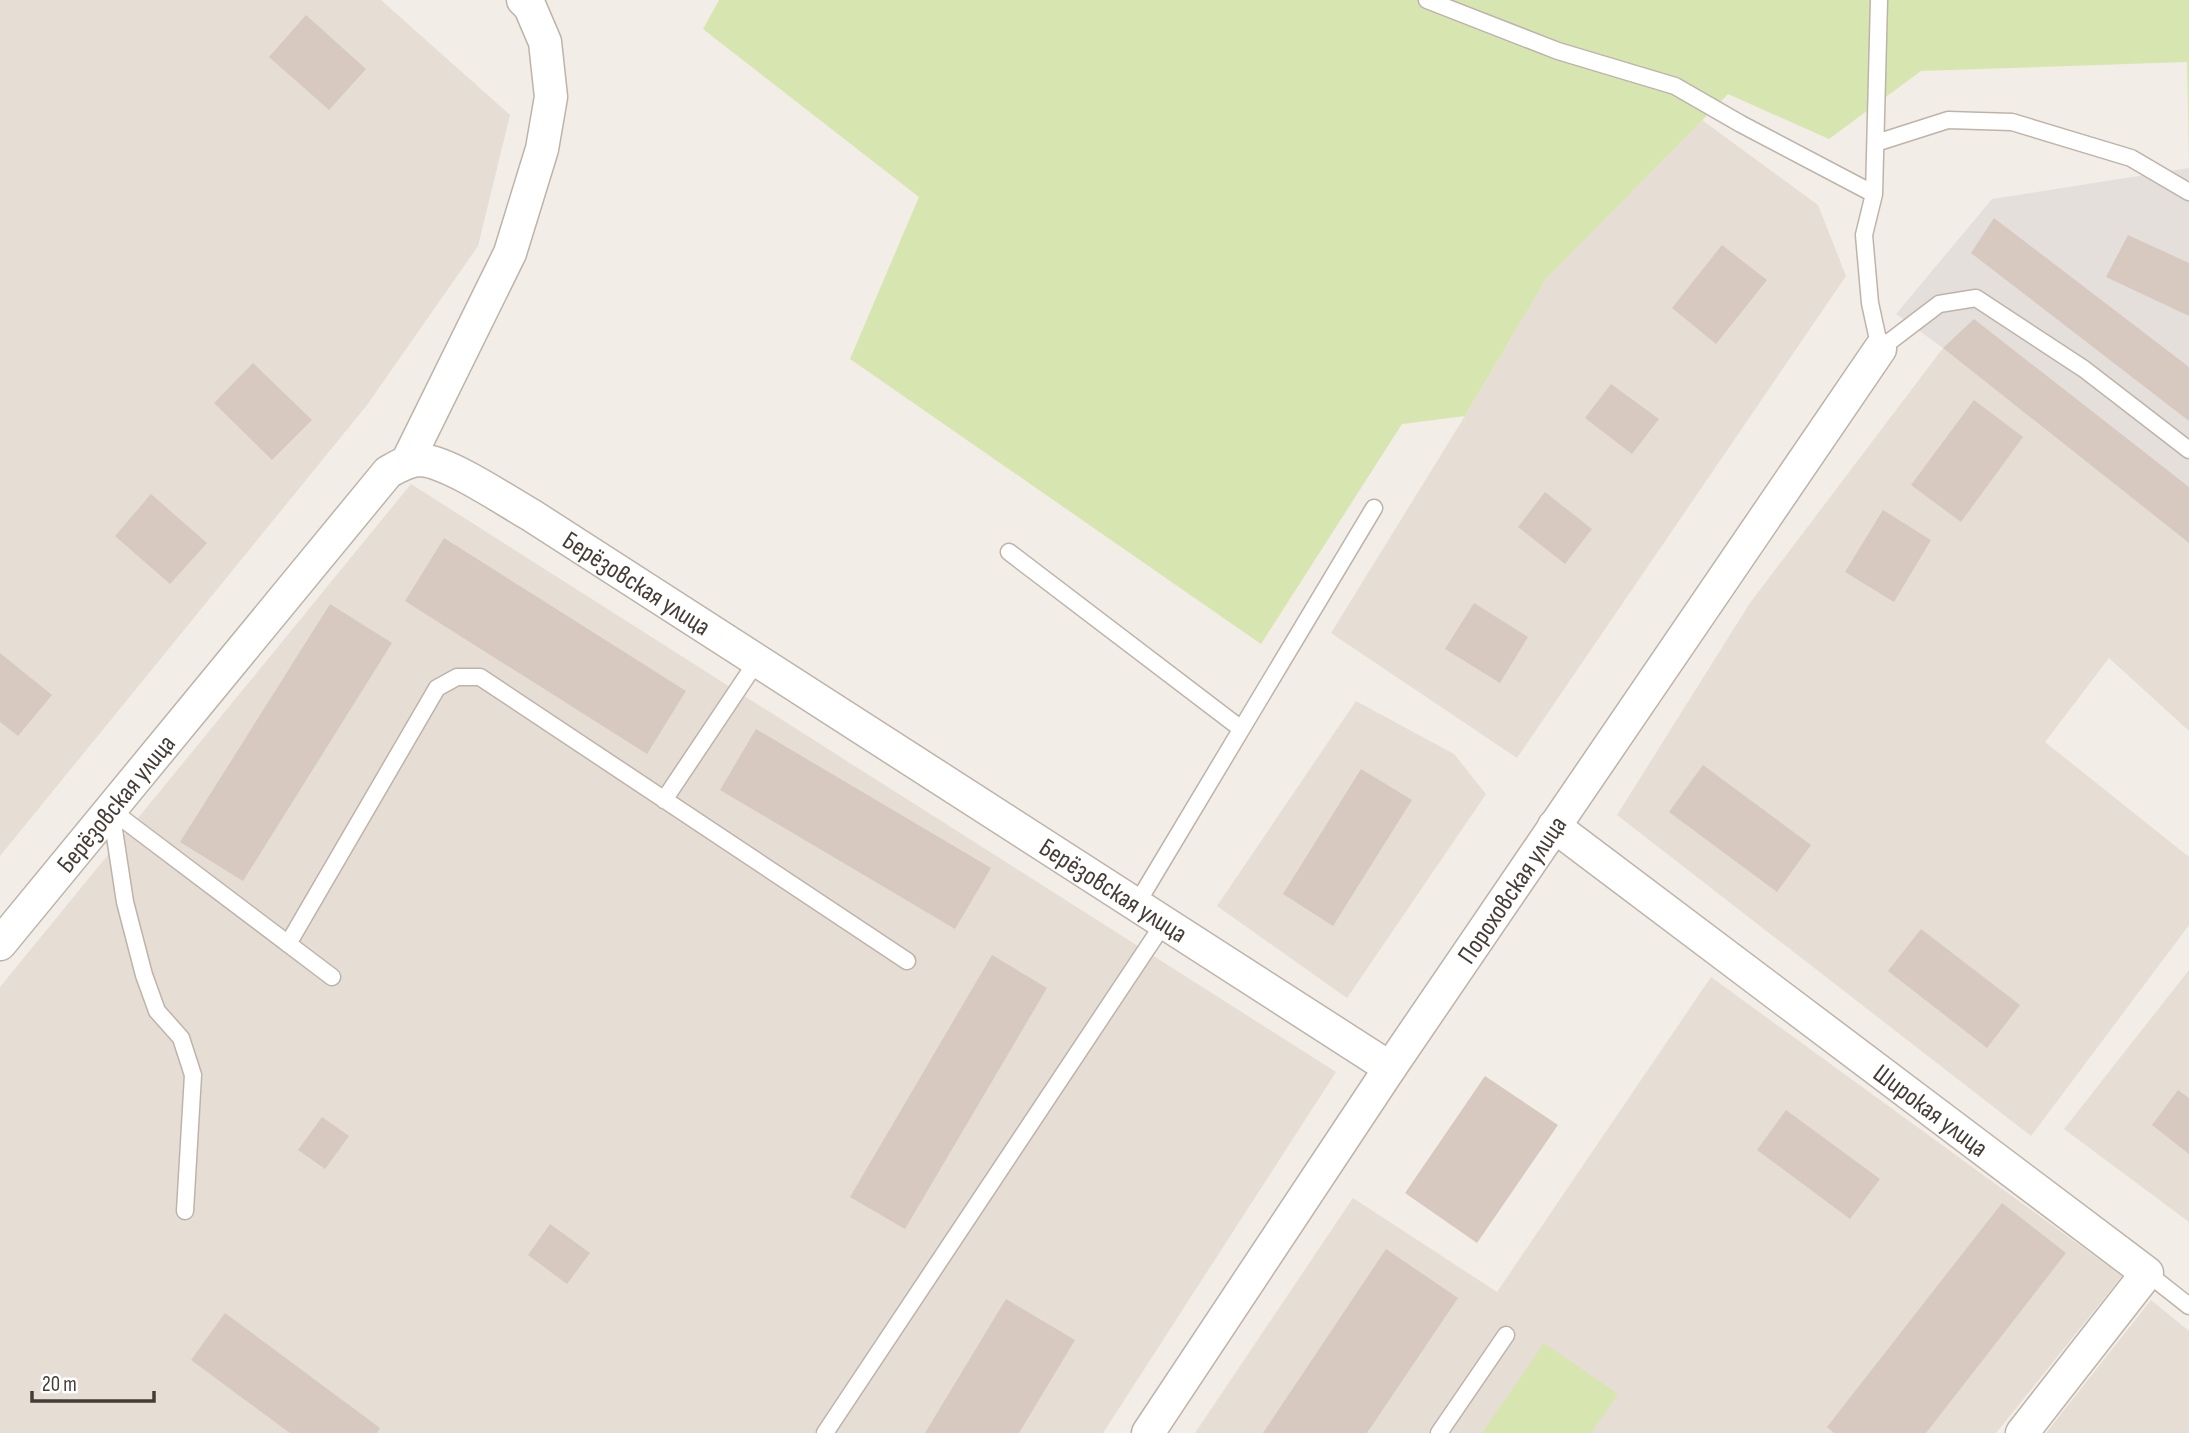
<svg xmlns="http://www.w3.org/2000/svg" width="2189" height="1433" font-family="'Sofia Sans Condensed',sans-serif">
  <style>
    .residential { fill: #e6ddd4 }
    .industrial { fill: #e5dfdb }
    .green { fill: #d7e6b0 }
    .building { fill: #d7c9bf }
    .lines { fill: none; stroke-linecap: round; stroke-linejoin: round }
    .service-casing { stroke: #beb3a9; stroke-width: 19 }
    .minor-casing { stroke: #beb3a9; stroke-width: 35 }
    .service { stroke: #fff; stroke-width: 16 }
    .minor { stroke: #fff; stroke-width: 32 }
    .labels { text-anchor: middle; stroke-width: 6; stroke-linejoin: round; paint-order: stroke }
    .street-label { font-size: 26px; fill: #453c36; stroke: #fff }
  </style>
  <rect width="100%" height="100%" fill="#f2ede6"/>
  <path class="residential" d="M 0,0 L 381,0 L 510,115 L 478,246 L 367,405 L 0,856 Z
    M 1702,120 L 1818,205 L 1846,276 L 1517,758 L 1331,633 L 1465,416 L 1546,279 Z
    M 1943,348 L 2189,543 L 2189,731 L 2109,658 L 2045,742 L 2189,857 L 2189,925 L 2031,1136 L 1617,815 L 1750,603 Z
    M 411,484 L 1336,1072 L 1103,1433 L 0,1433 L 0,987 Z
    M 1356,701 L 1454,754 L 1486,794 L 1347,998 L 1217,906 Z
    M 2189,970 L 2189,1222 L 2064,1129 Z
    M 1711,977 L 2122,1276 L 1996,1433 L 1195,1433 L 1353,1198 L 1497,1292 Z
    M 2151,1300 L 2189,1331 L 2189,1433 L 2046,1433 Z"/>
  <path class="industrial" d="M 2189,168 L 2189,543 L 1943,348 L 1896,314 L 1992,199 Z"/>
  <path class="green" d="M 719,0 L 2189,0 L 2189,165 L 2187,62 L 1921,71 L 1829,139 L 1728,94 L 1546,279 L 1465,416 L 1402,424 L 1261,644 L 850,359 L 919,197 L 703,29 Z
    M 1544,1343 L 1618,1394 L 1591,1433 L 1482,1433 Z"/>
  <path class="building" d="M 306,15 L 366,69 L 329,110 L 269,57 Z
    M 1994,218 L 2189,367 L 2189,421 L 1971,253 Z
    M 2128,235 L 2189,263 L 2189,316 L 2106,277 Z
    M 1722,245 L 1767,280 L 1716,344 L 1672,308 Z
    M 1974,319 L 2189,487 L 2189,543 L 1943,348 Z
    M 253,363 L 312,420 L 272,460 L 214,403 Z
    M 1611,384 L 1659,419 L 1632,454 L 1585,418 Z
    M 1974,400 L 2023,437 L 1961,522 L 1911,485 Z
    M 1545,492 L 1592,529 L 1565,564 L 1518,527 Z
    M 151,494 L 207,543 L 170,584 L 115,536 Z
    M 1883,510 L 1931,540 L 1894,602 L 1845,572 Z
    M 444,538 L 686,691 L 647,754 L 405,601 Z
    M 1474,603 L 1528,637 L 1500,683 L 1445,649 Z
    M 330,604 L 392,643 L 243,881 L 180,842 Z
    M 0,653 L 52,695 L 18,736 L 0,722 Z
    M 756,729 L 991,868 L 955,929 L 720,790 Z
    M 1703,765 L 1811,845 L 1777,892 L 1669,812 Z
    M 1361,769 L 1412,800 L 1333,926 L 1283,894 Z
    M 1921,929 L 2020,1005 L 1987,1048 L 1888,971 Z
    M 992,955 L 1047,988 L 905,1229 L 850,1197 Z
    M 1485,1076 L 1558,1125 L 1477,1243 L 1405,1193 Z
    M 2178,1090 L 2189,1098 L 2189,1154 L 2152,1125 Z
    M 1786,1110 L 1880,1179 L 1850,1219 L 1757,1150 Z
    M 322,1117 L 349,1136 L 325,1169 L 298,1150 Z
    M 2002,1203 L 2066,1253 L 1926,1433 L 1834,1433 L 1827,1427 Z
    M 550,1224 L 590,1253 L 567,1284 L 528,1255 Z
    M 1386,1249 L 1458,1298 L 1367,1433 L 1263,1433 Z
    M 1006,1299 L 1075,1340 L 1019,1433 L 925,1433 Z
    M 225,1313 L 380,1428 L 377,1433 L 290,1433 L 191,1360 Z"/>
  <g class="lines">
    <g class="service-casing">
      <path id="service" d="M 1427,0 L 1558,51 L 1675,86 L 1741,124 L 1874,194
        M 1879,0 L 1874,194 L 1864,235 L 1870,303 L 1880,349 L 1939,304 L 1976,298 L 2084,369 L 2189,450
        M 1876,143 L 1948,120 L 2012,122 L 2131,158 L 2189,192
        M 1009,552 L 1240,728
        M 664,800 L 757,661
        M 111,810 L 125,902 L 144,975 L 157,1011 L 181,1038 L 193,1075 L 185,1211
        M 111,810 L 332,977
        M 1136,905 L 1374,508
        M 288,944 L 437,688 L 457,677 L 480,677 L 907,961
        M 2147,1273 L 2189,1306
        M 825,1433 L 1164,923
        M 1439,1433 L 1506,1335"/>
    </g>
    <g class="minor-casing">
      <g id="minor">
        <path d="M 407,462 L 510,253 L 542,149 L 551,97 L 545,42 L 530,7 L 523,0"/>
        <path id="s1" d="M 1554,826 L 2147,1273 L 2022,1433"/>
        <path id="s2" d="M 0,944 L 388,472 C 397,467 407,461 418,460 C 445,459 506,501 531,515 L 1390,1068"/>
        <path id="s3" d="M 1148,1433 L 1390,1068 L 1880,349"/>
      </g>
    </g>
    <use href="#service" class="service"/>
    <use href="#minor" class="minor"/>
  </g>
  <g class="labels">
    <g class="street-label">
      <text dy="9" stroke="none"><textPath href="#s2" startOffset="896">Берёзовская улица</textPath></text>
      <text dy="9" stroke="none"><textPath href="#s2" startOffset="182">Берёзовская улица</textPath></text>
      <text dy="9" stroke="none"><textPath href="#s3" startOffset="654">Пороховская улица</textPath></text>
      <text dy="9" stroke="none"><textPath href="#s2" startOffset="1463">Берёзовская улица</textPath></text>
      <text dy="9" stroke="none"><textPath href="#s1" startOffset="472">Широкая улица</textPath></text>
    </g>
  </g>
  <path d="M32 1391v10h122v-10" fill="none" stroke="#453c36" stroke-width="3.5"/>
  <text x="42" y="1391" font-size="21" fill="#453c36" stroke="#ffffff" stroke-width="5" paint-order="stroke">20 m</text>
</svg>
